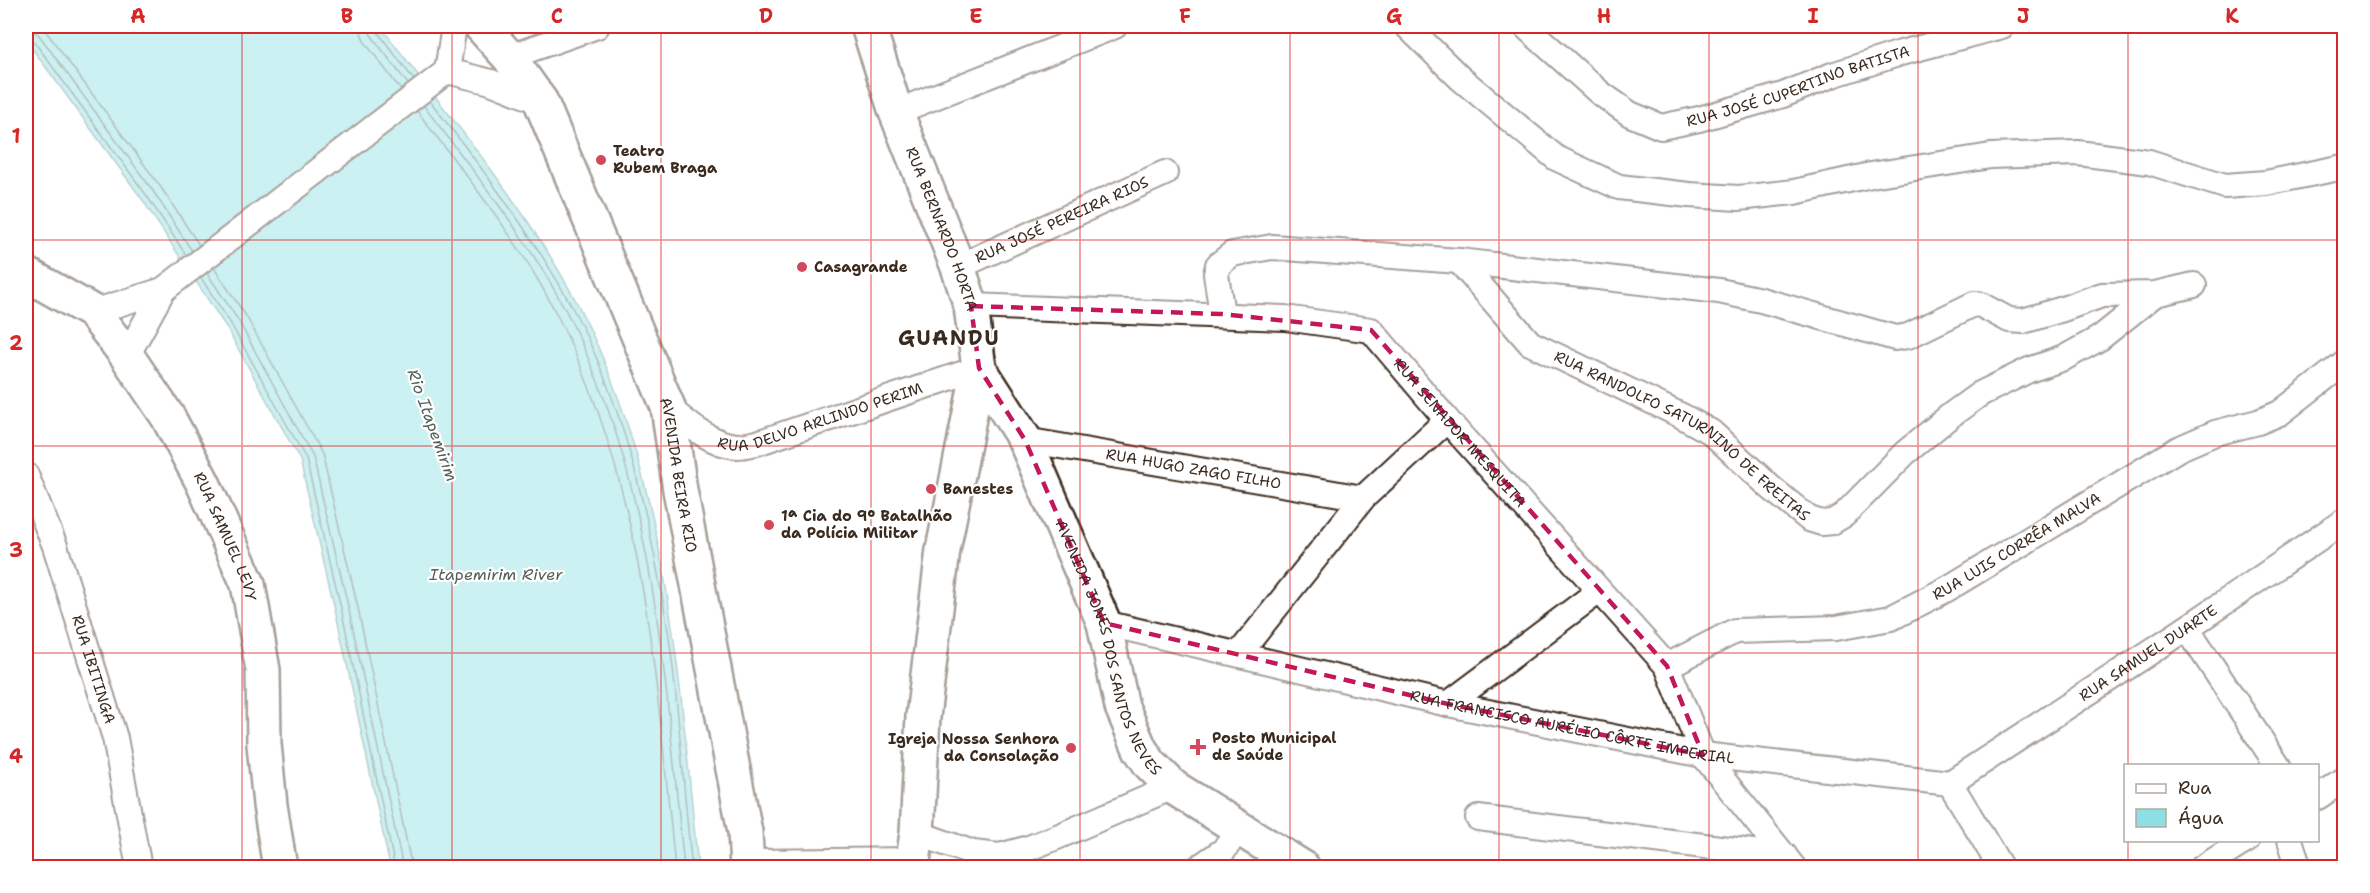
<svg xmlns="http://www.w3.org/2000/svg" width="2370" height="893" font-family="'Shantell Sans',sans-serif">
  <style>
    .water { fill: #8edfe4; stroke: #6d9795; stroke-width: 1.5 }
    .lines { fill: none; stroke-linecap: round; stroke-linejoin: round }
    .shore { stroke: #5c726d; stroke-width: 1.5 }
    .street-casing { stroke: #3b2a1e; stroke-width: 28 }
    .secondary-casing { stroke: #3b2a1e; stroke-width: 38 }
    .street { stroke: #fff; stroke-width: 24 }
    .secondary { stroke: #fff; stroke-width: 33 }
    .marked { fill: none; stroke: #c2185b; stroke-width: 4.5; stroke-dasharray: 12 8; stroke-linejoin: round }
    .grid { fill: none; stroke: #d62828; stroke-width: 1.5; stroke-opacity: 0.55 }
    .poi-dot { fill: #d1495b; stroke: #fff; stroke-width: 2 }
    .labels { text-anchor: middle; stroke-width: 4.5; stroke-linejoin: round; paint-order: stroke }
    .street-label { font-size: 15px; fill: #3b2a1e; stroke: #fff }
    .poi-label { font-size: 15px; font-weight: bold; fill: #3b2a1e; stroke: #fff; text-anchor: start }
    .water-label { font-size: 16px; font-style: italic; fill: #546059; stroke: #fff }
    .district-label { font-size: 21px; font-weight: bold; letter-spacing: 1.5px; fill: #3b2a1e; stroke: #fff }
    .neatline { fill: none; stroke: #d62828; stroke-width: 2 }
    .grid-label { font-size: 20px; text-anchor: middle; font-weight: bold; fill: #d62828 }
  </style>
  <rect width="100%" height="100%" fill="#fff"/>
  <filter id="ink" filterUnits="userSpaceOnUse"><feTurbulence type="fractalNoise" baseFrequency=".0167" numOctaves="2"/><feDisplacementMap in="SourceGraphic" scale="12" xChannelSelector="R" yChannelSelector="G"/><feConvolveMatrix kernelMatrix="1 2 1 2 8 2 1 2 1" color-interpolation-filters="sRGB"/></filter>
  <g filter="url(#ink)">
    <path class="water" d="M 26,26 L 380,26 C 449,116 525,204 578,305 C 668,478 679,677 698,867 L 390,867 L 336,613 L 300,460 L 226,327 L 142,199 L 26,40 Z"/>
    <g class="lines">
      <path class="shore" d="M 42,26 L 160,186 L 199,245
        M 359,26 L 364,41 L 401,90
        M 368,26 L 371,35 L 408,84
        M 376,26 L 377,31 L 414,80
        M 26,29 L 33,31 L 39,35 L 153,191 L 192,251
        M 26,37 L 33,40 L 147,196 L 186,255
        M 430,101 C 481,167 532,233 572,307 C 626,407 651,525 669,637 C 680,713 683,791 692,868
        M 424,106 C 474,172 527,237 566,311 C 655,482 665,679 684,868
        M 417,111 C 467,177 521,242 558,317 C 645,489 656,679 675,868
        M 214,268 L 246,316 L 322,454 L 358,608 L 412,868
        M 207,273 L 238,320 L 313,457 L 349,610 L 403,868
        M 201,278 L 231,324 L 306,459 L 342,612 L 395,868"/>
      <g class="street-casing">
        <g id="street">
          <path d="M 454,26 L 447,71 L 491,82 L 541,102"/>
          <path d="M 1407,26 L 1460,78 L 1556,158 L 1619,187 L 1689,195 L 1739,198 L 1794,192 L 1871,175 L 1991,156 L 2078,153 L 2149,162 L 2225,186 L 2266,183 L 2344,167"/>
          <path id="s1" d="M 1525,26 L 1600,93 L 1630,114 L 1661,127 L 1699,119 L 1783,95 L 1832,75 L 1901,53 L 2002,26"/>
          <path d="M 509,57 L 597,26"/>
          <path d="M 896,112 L 1115,26"/>
          <path id="s2" d="M 1459,261 L 1530,343 L 1682,416 L 1711,432 L 1770,487 L 1809,519 L 1822,523 L 1832,522 L 1844,515 L 1905,453 L 1951,415 L 1980,394 L 2029,370 L 2064,358 L 2100,338 L 2155,294"/>
          <path id="s3" d="M 958,267 L 1165,173"/>
          <path id="s4" d="M 971,306 L 1285,318 L 1371,330 L 1447,420 L 1667,666 L 1703,755 L 1794,868"/>
          <path d="M 93,312 L 163,290 L 447,71"/>
          <path d="M 1222,314 L 1216,274 L 1218,265 L 1232,254 L 1272,247 L 1459,261 L 1719,291 L 1761,300 L 1895,338 L 1908,336 L 1974,304 L 1981,305 L 2009,320 L 2023,321 L 2063,309 L 2102,295 L 2155,294 L 2194,285"/>
          <path d="M 127,356 L 163,290"/>
          <path id="s5" d="M 668,407 C 686,423 712,445 738,446 C 744,446 751,444 757,443 L 979,368"/>
          <path id="s6" d="M 1025,440 L 1363,498"/>
          <path id="s7" d="M 26,475 L 55,546 L 115,738 L 139,868"/>
          <path id="s8" d="M 1104,623 L 1448,704 L 1703,755 L 1950,783"/>
          <path d="M 2187,628 L 2278,766"/>
          <path d="M 1239,654 L 1363,498 L 1447,420"/>
          <path id="s9" d="M 1667,666 L 1735,631 L 1836,628 L 1891,618 L 1947,589 L 2178,449 L 2215,433 L 2258,422 L 2280,413 L 2344,363"/>
          <path d="M 1448,704 L 1599,591"/>
          <path id="s10" d="M 1950,783 L 2187,628 L 2344,521"/>
          <path d="M 1950,783 L 2001,868"/>
          <path d="M 2318,797 L 2344,779"/>
          <path d="M 1478,818 L 1785,856"/>
          <path d="M 917,833 L 973,853 L 999,856 L 1029,848 L 1057,837 L 1173,787"/>
          <path d="M 2290,840 L 2299,868"/>
          <path d="M 747,862 L 913,860"/>
          <path d="M 1198,868 L 1224,850 L 1240,826"/>
          <path d="M 2202,868 L 2247,840"/>
        </g>
      </g>
      <g class="secondary-casing">
        <g id="secondary">
          <path id="s11" d="M 481,26 L 509,57 L 541,102 L 668,407 L 680,490 L 745,832 L 747,868"/>
          <path id="s12" d="M 868,26 L 896,112 L 958,267 L 971,306 L 979,368 L 943,550 L 923,717 L 917,833 L 912,868"/>
          <path id="s13" d="M 26,274 L 93,312 L 127,356 L 168,417 L 203,483 L 248,584 L 263,670 L 264,744 L 270,805 L 280,868"/>
          <path id="s14" d="M 979,368 L 1025,440 L 1104,623 L 1122,707 L 1140,749 L 1150,764 L 1173,787 L 1303,868"/>
        </g>
      </g>
      <use href="#street" class="street"/>
      <use href="#secondary" class="secondary"/>
    </g>
  </g>
  <path d="M0 0H2370V893H0ZM 971,306 L 1222,314 L 1371,330 L 1667,666 L 1703,755 L 1448,704 L 1104,623 L 1025,440 L 979,368 Z" fill="#fff" fill-opacity=".55" fill-rule="evenodd"/>
  <path class="marked" d="M 971,306 L 1222,314 L 1371,330 L 1667,666 L 1703,755 L 1448,704 L 1104,623 L 1025,440 L 979,368 Z"/>
  <path class="grid" d="M 242,26 L 242,868M 452,26 L 452,868M 661,26 L 661,868M 871,26 L 871,868M 1080,26 L 1080,868M 1290,26 L 1290,868M 1499,26 L 1499,868M 1709,26 L 1709,868M 1918,26 L 1918,868M 2128,26 L 2128,766M 26,240 L 2344,240M 26,446 L 2344,446M 26,653 L 2344,653M 2128,840 L 2128,868"/>
  <g class="poi-dot">
    <circle cx="601" cy="160" r="6"/>
    <circle cx="802" cy="267" r="6"/>
    <circle cx="931" cy="489" r="6"/>
    <circle cx="769" cy="525" r="6"/>
    <path d="M1195 738h6v6h6v6h-6v6h-6v-6h-6v-6h6z"/>
    <circle cx="1071" cy="748" r="6"/>
  </g>
  <g class="labels">
    <g class="street-label">
      <text dy="5" stroke="none"><textPath href="#s1" startOffset="314">RUA JOSÉ CUPERTINO BATISTA</textPath></text>
      <text dy="5" stroke="none"><textPath href="#s3" startOffset="114">RUA JOSÉ PEREIRA RIOS</textPath></text>
      <text dy="5" stroke="none"><textPath href="#s12" startOffset="216">RUA BERNARDO HORTA</textPath></text>
      <text dy="5" stroke="none"><textPath href="#s5" startOffset="168">RUA DELVO ARLINDO PERIM</textPath></text>
      <text dy="5" stroke="none"><textPath href="#s4" startOffset="537">RUA SENADOR MESQUITA</textPath></text>
      <text dy="5" stroke="none"><textPath href="#s2" startOffset="288">RUA RANDOLFO SATURNINO DE FREITAS</textPath></text>
      <text dy="5" stroke="none"><textPath href="#s6" startOffset="171">RUA HUGO ZAGO FILHO</textPath></text>
      <text dy="5" stroke="none"><textPath href="#s11" startOffset="496">AVENIDA BEIRA RIO</textPath></text>
      <text dy="5" stroke="none"><textPath href="#s13" startOffset="339">RUA SAMUEL LEVY</textPath></text>
      <text dy="5" stroke="none"><textPath href="#s9" startOffset="378">RUA LUIS CORRÊA MALVA</textPath></text>
      <text dy="5" stroke="none"><textPath href="#s14" startOffset="310">AVENIDA JONES DOS SANTOS NEVES</textPath></text>
      <text dy="5" stroke="none"><textPath href="#s10" startOffset="237">RUA SAMUEL DUARTE</textPath></text>
      <text dy="5" stroke="none"><textPath href="#s7" startOffset="206">RUA IBITINGA</textPath></text>
      <text dy="5" stroke="none"><textPath href="#s8" startOffset="480">RUA FRANCISCO AURÉLIO CÔRTE IMPERIAL</textPath></text>
    </g>
    <g class="poi-label">
      <text x="613" y="156">Teatro<tspan x="613" dy="17">Rubem Braga</tspan></text>
      <text x="814" y="272">Casagrande</text>
      <text x="943" y="494">Banestes</text>
      <text x="781" y="521">1ª Cia do 9º Batalhão<tspan x="781" dy="17">da Polícia Militar</tspan></text>
      <text x="1212" y="743">Posto Municipal<tspan x="1212" dy="17">de Saúde</tspan></text>
      <text x="1059" y="744" text-anchor="end">Igreja Nossa Senhora<tspan x="1059" dy="17">da Consolação</tspan></text>
    </g>
    <g class="water-label">
      <text transform="translate(433 425) rotate(70)" y="6">Rio Itapemirim</text>
      <text x="496" y="580">Itapemirim River</text>
    </g>
    <g class="district-label">
      <text x="949" y="345">GUANDU</text>
    </g>
  </g>
  <rect width="2370" height="893" fill="none" stroke="#fff" stroke-width="66"/>
  <rect x="2124" y="764" width="195" height="78" fill="#ffffff" stroke="#b1aaa5" stroke-width="1.5"/>
  <rect x="2136" y="784" width="30" height="9" fill="#ffffff" stroke="#b1aaa5" stroke-width="1.5"/>
  <text x="2178" y="794" font-size="18" fill="#3b2a1e">Rua</text>
  <rect x="2136" y="809" width="30" height="18" fill="#8edfe4" stroke="#b1aaa5" stroke-width="1.5"/>
  <text x="2178" y="824" font-size="18" fill="#3b2a1e">Água</text>
  <rect x="33" y="33" width="2304" height="827" class="neatline"/>
  <g class="grid-label">
    <text x="138" y="23">A</text>
    <text x="347" y="23">B</text>
    <text x="557" y="23">C</text>
    <text x="766" y="23">D</text>
    <text x="976" y="23">E</text>
    <text x="1185" y="23">F</text>
    <text x="1394" y="23">G</text>
    <text x="1604" y="23">H</text>
    <text x="1813" y="23">I</text>
    <text x="2023" y="23">J</text>
    <text x="2232" y="23">K</text>
    <text x="16" y="143">1</text>
    <text x="16" y="350">2</text>
    <text x="16" y="557">3</text>
    <text x="16" y="763">4</text>
  </g>
</svg>
